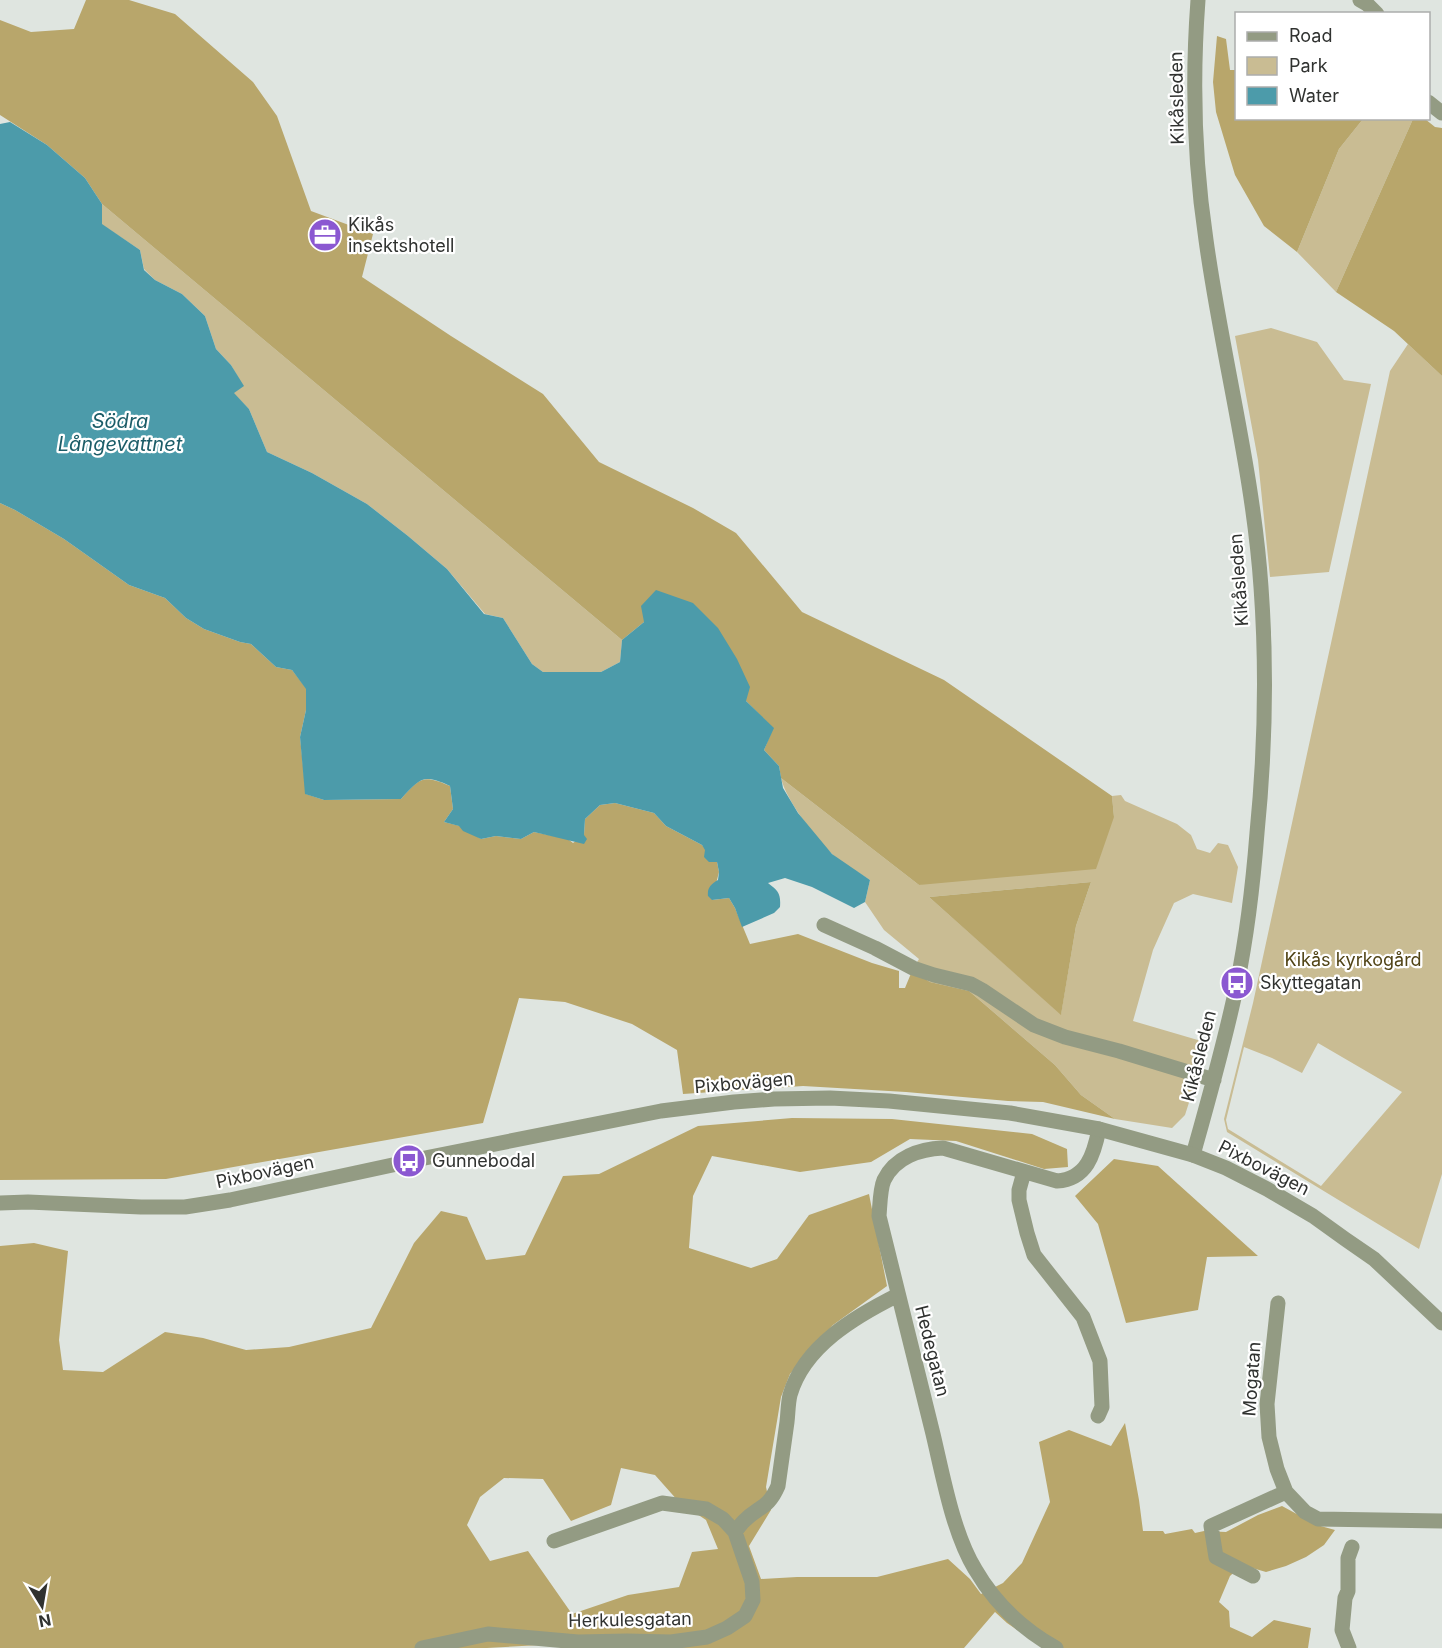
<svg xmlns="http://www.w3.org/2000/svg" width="1442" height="1648" font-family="Inter,sans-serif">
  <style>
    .green { fill: #c9bc93; fill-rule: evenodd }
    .forest { fill: #b8a66b; fill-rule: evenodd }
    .water { fill: #4c9baa }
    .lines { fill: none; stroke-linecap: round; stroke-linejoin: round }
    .minor { stroke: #939b83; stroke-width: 15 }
    .tertiary { stroke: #939b83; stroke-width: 15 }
    .labels { text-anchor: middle; stroke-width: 4.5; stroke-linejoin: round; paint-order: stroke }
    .street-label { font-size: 18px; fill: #303230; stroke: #fff }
    .poi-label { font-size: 18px; fill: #303230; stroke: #fff; text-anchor: start }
    .park-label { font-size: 18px; fill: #514416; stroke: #fff }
    .water-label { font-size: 20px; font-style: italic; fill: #1c5d68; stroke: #fff }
  </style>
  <rect width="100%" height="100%" fill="#dfe5e0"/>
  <path class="green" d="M 1363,119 L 1413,119 L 1336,292 L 1297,252 L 1339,149 Z
    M 102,204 L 622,640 L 620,662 L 601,672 L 543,672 L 532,664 L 503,618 L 485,614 L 447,569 L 408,536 L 367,504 L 312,473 L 267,452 L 249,409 L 233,393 L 243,386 L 231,365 L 216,349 L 205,316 L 182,294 L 155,280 L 144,269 L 140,250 L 101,224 Z
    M 1271,328 L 1317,342 L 1344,380 L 1371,384 L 1329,572 L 1270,577 L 1258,460 L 1235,336 Z
    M 1408,344 L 1442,376 L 1442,1174 L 1419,1249 L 1227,1132 L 1224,1119 L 1253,1003 L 1390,371 ZM 1318,1043 L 1402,1092 L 1321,1186 L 1228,1129 L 1226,1120 L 1244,1047 L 1272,1058 L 1302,1073 Z
    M 781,778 L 919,885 L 1114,817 L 1112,796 L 1121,795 L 1125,801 L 1177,824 L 1191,835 L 1197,849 L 1210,853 L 1218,843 L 1228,845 L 1238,867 L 1232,903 L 1193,894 L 1174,903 L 1153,950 L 1133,1021 L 1208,1043 L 1185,1115 L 1172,1128 L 1115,1119 L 1081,1095 L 1055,1065 L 969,991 L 930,982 L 912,971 L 919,959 L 884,930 L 865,902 L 870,880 C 857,871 841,863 831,853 C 814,836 786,800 781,778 ZM 1091,882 L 1076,926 L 1061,1014 L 929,897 Z"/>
  <path class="forest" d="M 86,0 L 129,0 L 175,14 L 253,82 L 277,116 L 311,211 L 373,234 L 362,277 L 451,336 L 543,394 L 599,462 L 693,508 L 736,533 L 802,612 L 944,680 L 1112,796 L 1114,817 L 1096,869 L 919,885 L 781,778 L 779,766 L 764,750 L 773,728 L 746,701 L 644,622 L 622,640 L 102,204 L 85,178 L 47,145 L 0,115 L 0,20 L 31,32 L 74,29 Z
    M 1217,36 L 1226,39 L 1230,70 L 1236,70 L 1236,118 L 1363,119 L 1339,149 L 1297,252 L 1264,226 L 1235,175 L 1216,112 L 1213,82 Z
    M 1413,119 L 1425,119 L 1435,127 L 1442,128 L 1442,376 L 1394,331 L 1336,292 Z
    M 0,503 L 15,510 L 64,539 L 129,585 L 165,598 L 186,618 L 204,629 L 240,642 L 251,644 L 276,667 L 292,670 L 306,688 L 306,710 L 300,737 L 306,794 L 324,800 L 401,799 C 420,778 422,774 450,786 L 453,809 L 444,822 L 460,826 L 481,839 L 496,836 L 521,839 L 534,832 L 568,839 L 573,843 L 584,835 L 585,819 L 600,805 L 615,803 L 654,813 L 666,826 L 702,845 L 717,862 L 719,872 L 712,900 L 729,898 L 735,908 L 750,944 L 798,934 L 872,963 L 899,971 L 899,988 L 905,988 L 912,971 L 930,982 L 969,991 L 1055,1065 L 1081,1095 L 1115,1119 L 1043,1102 L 1008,1101 L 906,1092 L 803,1086 L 683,1094 L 677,1050 L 632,1024 L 565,1002 L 519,998 L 483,1123 L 166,1179 L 0,1180 Z
    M 1091,882 L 1076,926 L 1061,1015 L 929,897 Z
    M 792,1118 L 892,1119 L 1032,1134 L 1067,1149 L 1068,1167 L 1044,1169 L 956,1141 L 910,1139 L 871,1162 L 800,1172 L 712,1156 L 693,1196 L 689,1248 L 751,1268 L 777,1259 L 809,1215 L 869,1194 L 887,1286 L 833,1325 L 790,1374 L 781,1397 L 766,1487 L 771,1510 L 749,1546 L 761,1579 L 797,1577 L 877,1577 L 948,1559 L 970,1579 L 981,1594 L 1003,1583 L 1022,1563 L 1050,1502 L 1039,1442 L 1069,1430 L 1111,1446 L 1125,1423 L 1139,1500 L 1143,1531 L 1163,1531 L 1165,1534 L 1192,1529 L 1195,1533 L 1204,1531 L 1226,1532 L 1258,1515 L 1282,1506 L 1317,1525 L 1335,1530 L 1324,1545 L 1306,1557 L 1286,1566 L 1266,1572 L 1242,1565 L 1230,1576 L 1219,1602 L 1229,1611 L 1230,1627 L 1252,1637 L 1274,1620 L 1311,1628 L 1308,1648 L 1044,1648 L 1007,1623 L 995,1612 L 964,1648 L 645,1648 L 578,1643 L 487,1648 L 0,1648 L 0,1246 L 34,1243 L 68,1251 L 59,1340 L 63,1370 L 103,1372 L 165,1332 L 203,1338 L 246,1350 L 289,1347 L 371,1328 L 414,1243 L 441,1211 L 467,1217 L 486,1260 L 525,1255 L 563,1176 L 599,1174 L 698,1126 ZM 621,1468 L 655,1475 L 679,1502 L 706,1520 L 718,1549 L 692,1552 L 679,1587 L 628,1595 L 572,1614 L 528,1551 L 490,1561 L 467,1525 L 480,1497 L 504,1478 L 543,1479 L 571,1521 L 611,1505 Z
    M 1114,1159 L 1158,1166 L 1258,1256 L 1207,1257 L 1198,1310 L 1126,1323 L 1098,1224 L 1075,1196 Z"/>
  <path class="water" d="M 10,122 L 47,145 L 85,178 L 102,204 L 102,224 L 140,250 L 144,270 L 155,280 L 182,294 L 205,316 L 216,349 L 231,365 L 244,386 L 234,393 L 249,409 L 267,452 L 312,473 L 367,504 L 408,536 L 447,569 L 484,614 L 503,618 L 532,664 L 543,672 L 601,672 L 620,662 L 622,640 L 644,622 L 641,606 L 656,590 L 693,603 L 718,628 L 737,659 L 750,687 L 746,701 L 774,728 L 764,750 L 779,766 L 783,788 L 798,813 L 832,854 L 870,880 L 865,902 L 854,908 L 812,887 L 785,878 L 768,883 C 778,891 781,893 780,907 L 774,913 L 742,927 L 735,908 L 729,898 L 712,900 L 708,896 C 707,888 711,884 718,880 L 719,872 L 717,862 L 709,862 L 704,857 L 705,850 L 702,845 L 666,826 L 654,813 L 615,803 L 600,805 L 585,819 L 584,835 L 587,839 L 584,844 L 534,832 L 521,839 L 496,836 L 481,839 L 463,831 L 459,826 L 444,822 L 453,809 L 450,786 C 422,773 420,779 401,799 L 324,800 L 305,794 L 300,737 L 306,710 L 306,689 L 292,670 L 276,667 L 251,644 L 240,642 L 204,629 L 186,618 L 165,598 L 129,585 L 64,539 L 15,510 L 0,503 L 0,124 Z"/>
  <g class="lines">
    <path class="minor" d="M 1360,0 L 1367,4 L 1377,14
      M 1428,102 L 1442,113
      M 824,925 L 875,948 L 913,968 L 934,975 L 971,984 L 982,990 L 1034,1025 L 1065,1037 L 1119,1051 L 1214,1080
      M 1193,1155 C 1209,1098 1225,1042 1237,984 C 1247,935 1253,884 1257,833 C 1265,752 1267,669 1261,587 C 1253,470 1222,356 1206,240 C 1194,160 1192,80 1198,0
      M 1024,1172 L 1019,1190 L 1019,1200 L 1027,1233 L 1034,1255 L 1083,1317 L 1100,1361 L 1102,1407 L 1098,1416
      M 1278,1303 L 1267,1404 L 1269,1437 L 1277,1469 L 1286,1492 L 1305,1512 L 1318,1519 L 1442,1521
      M 554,1541 L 662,1503 L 706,1509 L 723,1519 L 735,1532
      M 1253,1576 L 1216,1557 L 1211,1526 L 1286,1492
      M 422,1648 L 488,1634 L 578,1642 L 627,1641 L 671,1642 L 707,1637 L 727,1628 L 745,1616 L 753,1600 L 752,1582 L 735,1532 C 738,1528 741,1524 744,1521 C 759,1506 768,1509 778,1486 C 781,1465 784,1444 787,1422 C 788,1414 788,1403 790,1395 C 804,1346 856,1316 898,1295
      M 1056,1648 C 1022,1629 994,1602 975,1569 C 953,1533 943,1476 933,1434 C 915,1361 897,1289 879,1216 C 880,1205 880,1189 884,1180 C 895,1157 920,1149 943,1148 L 1057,1181 C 1087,1179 1094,1154 1099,1129
      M 1349,1648 L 1342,1630 L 1345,1598 L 1348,1591 L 1348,1558 L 1352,1547"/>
    <path class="tertiary" d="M 0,1203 L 28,1202 L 141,1207 L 185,1207 L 230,1200 L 425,1158 L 661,1111 L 734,1102 L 774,1099 L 830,1098 L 889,1101 L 1010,1113 L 1099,1129 L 1193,1155 L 1226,1168 L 1267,1189 L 1313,1216 L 1345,1239 L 1374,1259 L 1442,1323"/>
  </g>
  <defs>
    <g id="office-disc" transform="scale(1.725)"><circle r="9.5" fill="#8b58d1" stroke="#fff"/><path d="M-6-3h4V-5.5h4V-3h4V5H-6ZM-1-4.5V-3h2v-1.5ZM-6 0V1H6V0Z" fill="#fff"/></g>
    <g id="bus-disc" transform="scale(1.725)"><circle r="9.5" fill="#8b58d1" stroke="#fff"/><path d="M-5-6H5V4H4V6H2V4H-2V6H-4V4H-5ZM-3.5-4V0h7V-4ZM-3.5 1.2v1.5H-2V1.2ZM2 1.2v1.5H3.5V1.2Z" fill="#fff"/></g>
  </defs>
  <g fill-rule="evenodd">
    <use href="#office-disc" x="325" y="235"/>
    <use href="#bus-disc" x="1237" y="983"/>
    <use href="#bus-disc" x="409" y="1161"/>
  </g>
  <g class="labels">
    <g class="street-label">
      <text transform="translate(1177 98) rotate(-91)" y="6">Kikåsleden</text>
      <text transform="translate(1239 580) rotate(-94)" y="6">Kikåsleden</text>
      <text transform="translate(1199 1056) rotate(-76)" y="6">Kikåsleden</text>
      <text transform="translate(744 1083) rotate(-5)" y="6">Pixbovägen</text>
      <text transform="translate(1264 1168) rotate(27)" y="6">Pixbovägen</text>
      <text transform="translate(265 1172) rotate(-12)" y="6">Pixbovägen</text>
      <text transform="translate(932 1351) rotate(76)" y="6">Hedegatan</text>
      <text transform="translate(1252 1379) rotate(-86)" y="6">Mogatan</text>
      <text transform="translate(630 1620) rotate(-1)" y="6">Herkulesgatan</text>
    </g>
    <g class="poi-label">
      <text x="348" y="231">Kikås<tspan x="348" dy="21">insektshotell</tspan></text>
      <text x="1260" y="989">Skyttegatan</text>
      <text x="432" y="1167">Gunnebodal</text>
    </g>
    <g class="park-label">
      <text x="1353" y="966">Kikås kyrkogård</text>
    </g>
    <g class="water-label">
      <text x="120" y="428">Södra<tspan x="120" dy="23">Långevattnet</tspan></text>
    </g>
  </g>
  <rect x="1235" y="12" width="195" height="108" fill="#ffffff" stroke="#acadac" stroke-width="1.5"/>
  <rect x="1247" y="32" width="30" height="9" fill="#939b83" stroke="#acadac" stroke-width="1.5"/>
  <text x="1289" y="42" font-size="18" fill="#303230">Road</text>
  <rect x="1247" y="57" width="30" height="18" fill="#c9bc93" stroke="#acadac" stroke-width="1.5"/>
  <text x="1289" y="72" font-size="18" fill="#303230">Park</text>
  <rect x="1247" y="87" width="30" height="18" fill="#4c9baa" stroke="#acadac" stroke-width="1.5"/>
  <text x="1289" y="102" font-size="18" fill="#303230">Water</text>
  <g transform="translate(42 1606) rotate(169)" stroke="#ffffff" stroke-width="4.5" paint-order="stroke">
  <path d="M0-4.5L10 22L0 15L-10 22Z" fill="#303230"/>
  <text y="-9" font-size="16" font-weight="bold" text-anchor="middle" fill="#303230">N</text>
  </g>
</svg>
